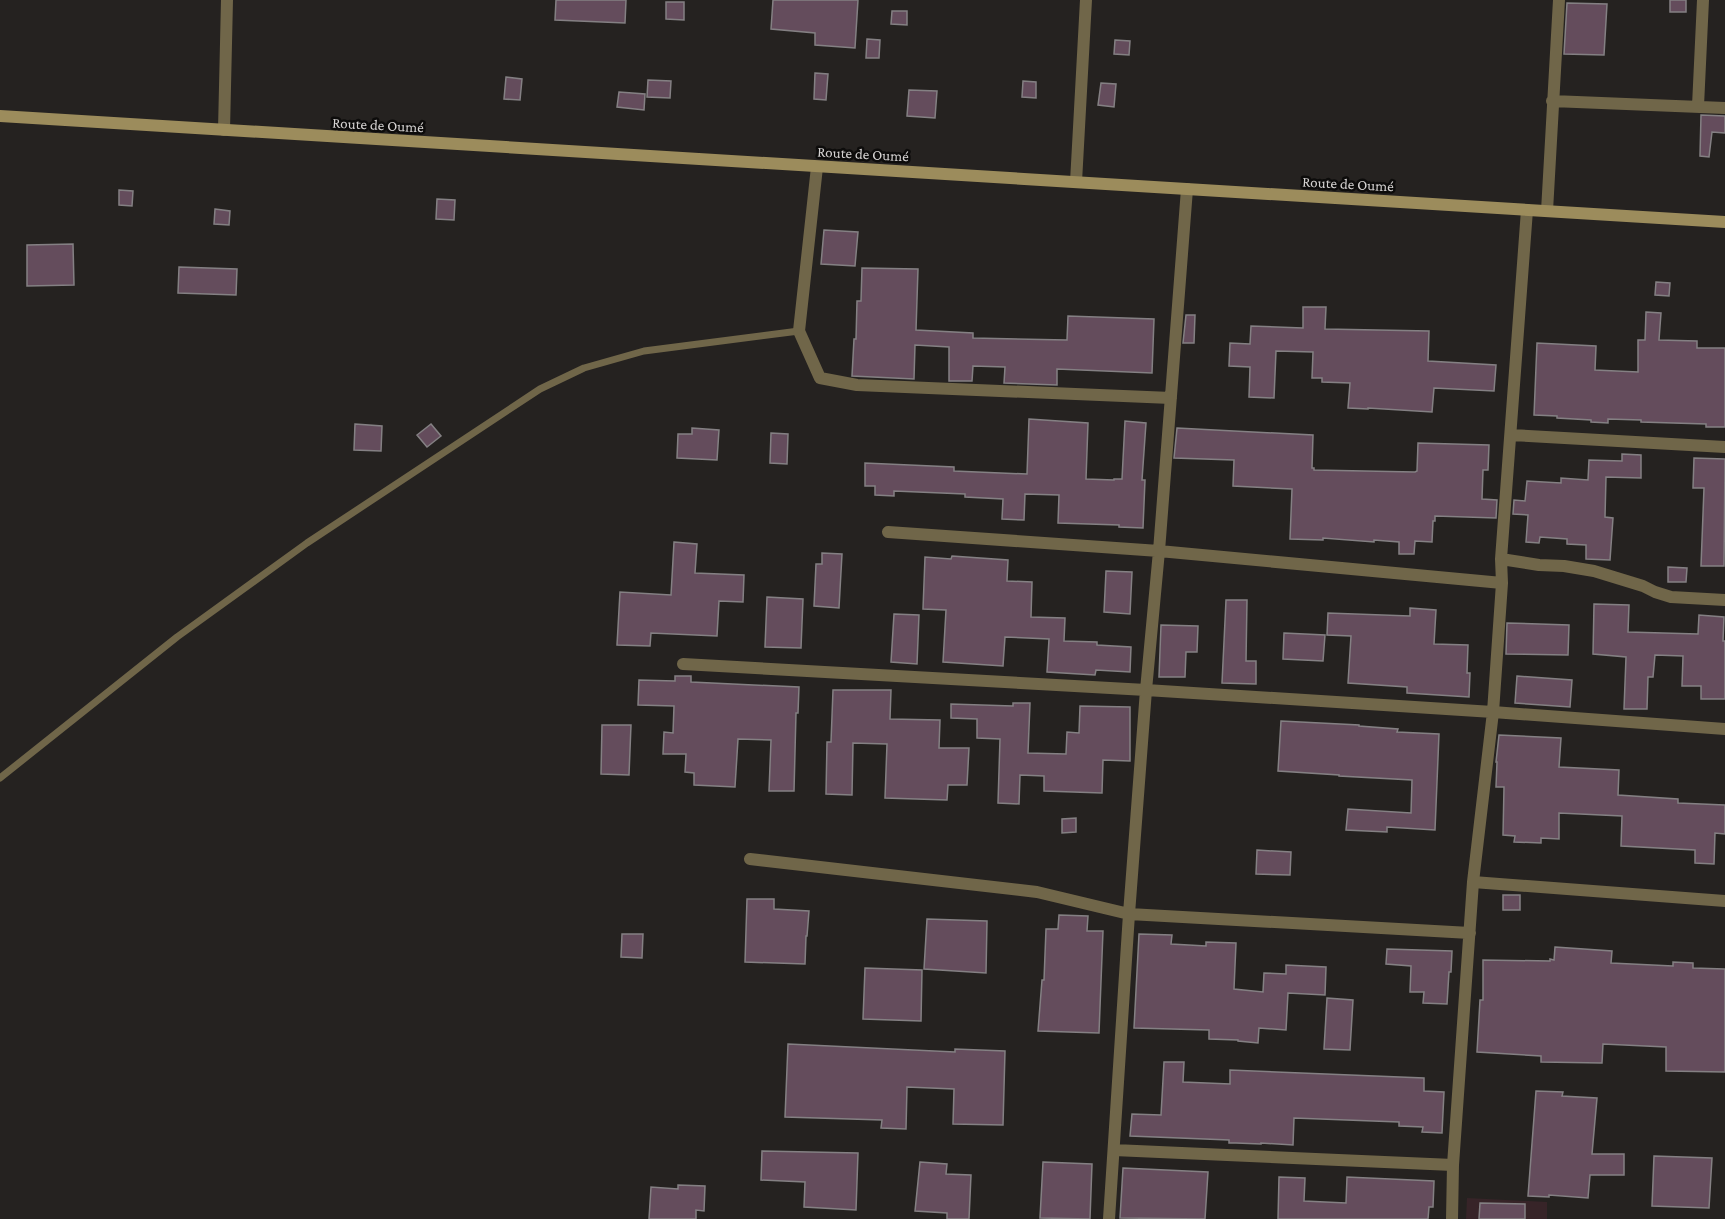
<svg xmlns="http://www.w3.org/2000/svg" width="1725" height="1219" font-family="'Crimson Pro',serif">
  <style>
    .commercial { fill: #372428 }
    .building { fill: #644c5c; stroke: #848083; stroke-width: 1.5 }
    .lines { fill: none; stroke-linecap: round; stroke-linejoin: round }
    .lane { stroke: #706649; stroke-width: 7 }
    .street { stroke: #706649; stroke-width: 12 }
    .secondary { stroke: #9c8c5c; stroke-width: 12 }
    .labels { text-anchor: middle; stroke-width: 5; stroke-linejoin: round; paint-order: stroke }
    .street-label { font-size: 15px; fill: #d5d2d1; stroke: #0d0c0b }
  </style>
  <rect width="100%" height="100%" fill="#252220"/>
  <path class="commercial" d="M 1467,1198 L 1547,1202 L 1547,1219 L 1466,1219 Z"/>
  <path class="building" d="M 556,0 L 626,0 L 625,23 L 555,20 Z
    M 773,0 L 858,0 L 855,48 L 815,45 L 815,33 L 771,29 Z
    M 1670,0 L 1686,0 L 1686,12 L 1670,12 Z
    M 666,2 L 684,2 L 684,20 L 666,19 Z
    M 1567,3 L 1607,4 L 1604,55 L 1564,54 Z
    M 892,11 L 907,11 L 907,25 L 891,24 Z
    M 867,39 L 880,40 L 879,58 L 866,58 Z
    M 1115,40 L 1130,41 L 1129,55 L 1114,54 Z
    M 815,73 L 828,74 L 826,100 L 814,99 Z
    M 506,77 L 522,79 L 520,100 L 504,99 Z
    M 648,80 L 671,81 L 670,98 L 647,97 Z
    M 1023,81 L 1036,82 L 1036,98 L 1022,97 Z
    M 1101,83 L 1116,84 L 1114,107 L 1098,105 Z
    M 909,90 L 937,91 L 935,118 L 907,116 Z
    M 619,92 L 645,94 L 644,110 L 617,107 Z
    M 1701,115 L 1725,116 L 1725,133 L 1712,132 L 1709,157 L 1700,156 Z
    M 119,190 L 133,191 L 132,206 L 119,205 Z
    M 437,199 L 455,200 L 454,220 L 436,219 Z
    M 215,209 L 230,211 L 229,225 L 214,224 Z
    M 824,230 L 858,232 L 855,266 L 821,264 Z
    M 73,244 L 74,285 L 27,286 L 27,245 Z
    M 179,267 L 237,269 L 236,295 L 178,293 Z
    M 862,268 L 918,269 L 916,330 L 973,333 L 973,338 L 1067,340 L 1068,316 L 1154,319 L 1152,373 L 1057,369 L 1057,385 L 1004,383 L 1005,367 L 973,366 L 972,381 L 949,381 L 949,347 L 915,345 L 914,379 L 852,376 L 854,339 L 856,339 L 857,301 L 861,301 Z
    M 1656,282 L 1670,283 L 1669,296 L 1655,295 Z
    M 1303,307 L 1326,307 L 1325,329 L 1429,331 L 1428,361 L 1496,365 L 1494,391 L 1434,388 L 1432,412 L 1368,408 L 1368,409 L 1348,408 L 1350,383 L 1322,382 L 1322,378 L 1312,378 L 1313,352 L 1276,351 L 1274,398 L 1249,397 L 1250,367 L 1229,366 L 1230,343 L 1250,344 L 1251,326 L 1303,328 Z
    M 1646,312 L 1661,313 L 1659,340 L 1697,341 L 1697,348 L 1725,348 L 1725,427 L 1706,427 L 1706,424 L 1641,422 L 1641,420 L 1608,419 L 1608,423 L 1591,422 L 1591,420 L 1557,418 L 1557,416 L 1534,415 L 1537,343 L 1596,346 L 1595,370 L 1638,372 L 1638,340 L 1645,340 Z
    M 1186,315 L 1195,315 L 1194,343 L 1183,343 Z
    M 1029,419 L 1088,423 L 1086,479 L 1114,480 L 1114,479 L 1122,479 L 1125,421 L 1146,423 L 1142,480 L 1145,480 L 1143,528 L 1119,527 L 1119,525 L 1058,523 L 1059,495 L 1025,494 L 1024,520 L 1002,519 L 1003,499 L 965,497 L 965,494 L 894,491 L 894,496 L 875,495 L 875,486 L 865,486 L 865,463 L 954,467 L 954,471 L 1027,474 Z
    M 355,424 L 382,426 L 381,451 L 354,450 Z
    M 431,424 L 441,436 L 427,447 L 417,435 Z
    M 692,428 L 719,430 L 717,460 L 677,458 L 678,434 L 692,434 Z
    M 1177,428 L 1313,435 L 1312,468 L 1314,468 L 1314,470 L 1415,472 L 1417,471 L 1418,443 L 1489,445 L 1488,470 L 1483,470 L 1482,499 L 1497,500 L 1496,518 L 1435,516 L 1435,521 L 1433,521 L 1432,542 L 1415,541 L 1414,554 L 1399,554 L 1399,542 L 1374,540 L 1374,542 L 1323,538 L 1323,540 L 1290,539 L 1292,489 L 1233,486 L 1234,460 L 1174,458 Z
    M 771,433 L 788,434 L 787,464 L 770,463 Z
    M 1622,454 L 1641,455 L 1641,478 L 1606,477 L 1605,517 L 1613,518 L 1610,560 L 1586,559 L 1586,545 L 1567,544 L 1567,539 L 1540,537 L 1539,543 L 1526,542 L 1528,515 L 1513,514 L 1514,500 L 1525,501 L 1527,481 L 1561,483 L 1561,478 L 1588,480 L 1589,460 L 1622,461 Z
    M 1694,458 L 1725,459 L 1724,566 L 1701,566 L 1704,488 L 1693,488 Z
    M 674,542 L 697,544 L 695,573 L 744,575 L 743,602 L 719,601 L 717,636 L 651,633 L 650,646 L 617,645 L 620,592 L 671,595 Z
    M 822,553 L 842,554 L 839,608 L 814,606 L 816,564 L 822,564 Z
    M 952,556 L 1008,560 L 1007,581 L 1032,582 L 1031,617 L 1065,618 L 1064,641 L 1097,642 L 1097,645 L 1131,647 L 1130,672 L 1096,670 L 1095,675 L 1047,672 L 1049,639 L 1005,637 L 1003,666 L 943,662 L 946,610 L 923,609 L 925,557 L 951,559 Z
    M 1668,567 L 1687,568 L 1686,582 L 1668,582 Z
    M 1106,571 L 1132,572 L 1130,614 L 1104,612 Z
    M 767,597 L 803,599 L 801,648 L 765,647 Z
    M 1226,600 L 1247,600 L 1246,661 L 1256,661 L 1256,684 L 1222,683 Z
    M 1594,604 L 1629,605 L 1628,632 L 1698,634 L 1699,615 L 1724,617 L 1723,641 L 1725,641 L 1725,699 L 1701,699 L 1701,686 L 1682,686 L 1683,656 L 1655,655 L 1653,677 L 1648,677 L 1647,709 L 1624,709 L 1626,657 L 1593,654 Z
    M 1410,608 L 1436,610 L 1434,644 L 1468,645 L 1467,673 L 1470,673 L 1469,697 L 1407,693 L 1407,687 L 1348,683 L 1351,636 L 1327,635 L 1328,613 L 1410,616 Z
    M 894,614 L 919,615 L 917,664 L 891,662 Z
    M 1507,623 L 1569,625 L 1568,655 L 1506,654 Z
    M 1161,625 L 1198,626 L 1197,652 L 1186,652 L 1185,677 L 1159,677 Z
    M 1284,633 L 1325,635 L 1323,661 L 1283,659 Z
    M 675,676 L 691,676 L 691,682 L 799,687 L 798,713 L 796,713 L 794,791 L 769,791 L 771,740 L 738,739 L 735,787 L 694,785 L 694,773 L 685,772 L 686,754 L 663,754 L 664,732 L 673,733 L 674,706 L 638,705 L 639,680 L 675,681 Z
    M 1517,676 L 1572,680 L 1570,707 L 1515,703 Z
    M 833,690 L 891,690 L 890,719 L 940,720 L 939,748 L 969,748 L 967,785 L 948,785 L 947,800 L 885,798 L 887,744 L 853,743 L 852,795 L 826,794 L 827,742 L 831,742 Z
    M 1013,703 L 1030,703 L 1028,753 L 1066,754 L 1067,732 L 1079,733 L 1080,706 L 1130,707 L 1130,761 L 1103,760 L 1102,793 L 1044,791 L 1044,776 L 1020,775 L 1019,804 L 998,803 L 1000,739 L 977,738 L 977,719 L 951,718 L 951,704 L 1013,706 Z
    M 1281,721 L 1359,725 L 1359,726 L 1398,729 L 1397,732 L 1439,734 L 1435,830 L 1387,827 L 1387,832 L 1346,830 L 1348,809 L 1411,813 L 1412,780 L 1339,776 L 1339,775 L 1278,771 Z
    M 602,725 L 631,725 L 629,775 L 601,774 Z
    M 1499,735 L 1561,738 L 1559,767 L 1619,770 L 1618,795 L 1678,799 L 1678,803 L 1725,805 L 1725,834 L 1715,833 L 1714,864 L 1695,863 L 1695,850 L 1621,846 L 1622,816 L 1559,813 L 1559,839 L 1541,838 L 1541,843 L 1514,842 L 1515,836 L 1503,835 L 1504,787 L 1496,787 L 1497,762 L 1496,762 Z
    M 1076,818 L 1076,832 L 1062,833 L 1062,819 Z
    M 1257,850 L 1291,852 L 1290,875 L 1256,874 Z
    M 1503,895 L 1520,895 L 1520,910 L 1503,910 Z
    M 747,899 L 774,899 L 774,909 L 809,911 L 807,936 L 806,936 L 805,964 L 745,962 Z
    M 1059,915 L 1088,916 L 1087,931 L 1103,931 L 1099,1033 L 1038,1031 L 1042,980 L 1044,980 L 1046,929 L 1058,929 Z
    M 927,919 L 987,921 L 986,973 L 924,969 Z
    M 622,934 L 643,934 L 642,958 L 621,957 Z
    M 1139,934 L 1172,935 L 1171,944 L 1206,946 L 1206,942 L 1236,943 L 1234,989 L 1263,992 L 1264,973 L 1286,974 L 1286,965 L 1326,967 L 1325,995 L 1288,993 L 1286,1030 L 1259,1028 L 1258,1043 L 1238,1041 L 1238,1040 L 1209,1039 L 1209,1030 L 1134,1028 Z
    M 1555,947 L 1612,951 L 1611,963 L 1673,966 L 1673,962 L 1693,963 L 1693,968 L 1725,969 L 1725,1072 L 1666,1071 L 1666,1047 L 1603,1044 L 1602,1063 L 1541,1062 L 1541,1056 L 1477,1052 L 1480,1000 L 1483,1000 L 1483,960 L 1550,961 L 1550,959 L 1554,960 Z
    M 1387,949 L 1452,951 L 1451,972 L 1449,972 L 1447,1004 L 1423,1003 L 1424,992 L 1410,992 L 1411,966 L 1386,964 Z
    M 865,968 L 922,970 L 921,1021 L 863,1019 Z
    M 1327,998 L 1353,1000 L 1350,1050 L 1324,1049 Z
    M 788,1044 L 955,1052 L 955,1049 L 1005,1051 L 1003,1125 L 953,1124 L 954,1089 L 907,1087 L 906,1129 L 881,1128 L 882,1120 L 785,1117 Z
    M 1164,1062 L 1184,1062 L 1183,1082 L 1230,1084 L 1230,1070 L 1424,1078 L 1424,1091 L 1444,1092 L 1442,1133 L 1422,1132 L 1423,1127 L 1399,1126 L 1399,1122 L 1294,1118 L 1293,1145 L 1261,1143 L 1261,1144 L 1236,1143 L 1229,1143 L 1229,1140 L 1130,1136 L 1132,1114 L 1161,1115 Z
    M 1536,1091 L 1563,1092 L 1562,1096 L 1597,1098 L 1592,1154 L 1624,1154 L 1624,1175 L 1590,1175 L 1588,1198 L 1549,1195 L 1549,1197 L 1528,1196 Z
    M 762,1151 L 858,1153 L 856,1210 L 804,1207 L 805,1182 L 761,1180 Z
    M 1654,1156 L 1712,1158 L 1709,1208 L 1652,1206 Z
    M 920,1162 L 947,1164 L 946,1174 L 971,1175 L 969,1219 L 947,1219 L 947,1213 L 915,1211 Z
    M 1043,1162 L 1092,1164 L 1090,1219 L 1040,1218 Z
    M 1123,1168 L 1208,1172 L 1205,1219 L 1120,1218 Z
    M 1279,1177 L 1305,1178 L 1304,1201 L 1346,1203 L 1347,1177 L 1434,1181 L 1433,1207 L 1429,1207 L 1428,1219 L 1278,1219 Z
    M 678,1185 L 705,1186 L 704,1211 L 696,1210 L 696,1219 L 649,1219 L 651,1187 L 678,1189 Z
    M 1480,1203 L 1525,1204 L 1525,1219 L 1479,1219 Z"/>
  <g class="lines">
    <path class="lane" d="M 0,778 L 177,637 L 307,543 L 540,389 L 584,368 L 644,351 L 799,331"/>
    <path class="street" d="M 1552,101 L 1725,108
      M 1698,106 L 1703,0
      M 224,130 L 227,0
      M 817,167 L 799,331 L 820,378 L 857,385 L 1171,398
      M 1076,182 L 1086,0
      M 1547,211 L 1559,0
      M 1511,435 L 1725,447
      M 888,532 L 1159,551 L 1502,583
      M 1501,559 L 1539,565 L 1564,566 L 1594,571 L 1643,586 L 1655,592 L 1671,597 L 1725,600
      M 683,664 L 1146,690 L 1493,712 L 1725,729
      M 750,859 L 1037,892 L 1129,914 L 1470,933
      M 1473,882 L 1725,901
      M 1114,1150 L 1453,1165
      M 1109,1219 L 1129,914 L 1146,690 L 1159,551 L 1187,189
      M 1452,1219 L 1453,1165 L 1473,882 L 1493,712 L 1502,583 L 1501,559 L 1527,210"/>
    <path class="secondary" d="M 0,116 L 1725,222"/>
  </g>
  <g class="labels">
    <g class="street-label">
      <text transform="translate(378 125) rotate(3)" y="5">Route de Oumé</text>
      <text transform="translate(863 154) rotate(3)" y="5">Route de Oumé</text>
      <text transform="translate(1348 184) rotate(3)" y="5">Route de Oumé</text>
    </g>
  </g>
</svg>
